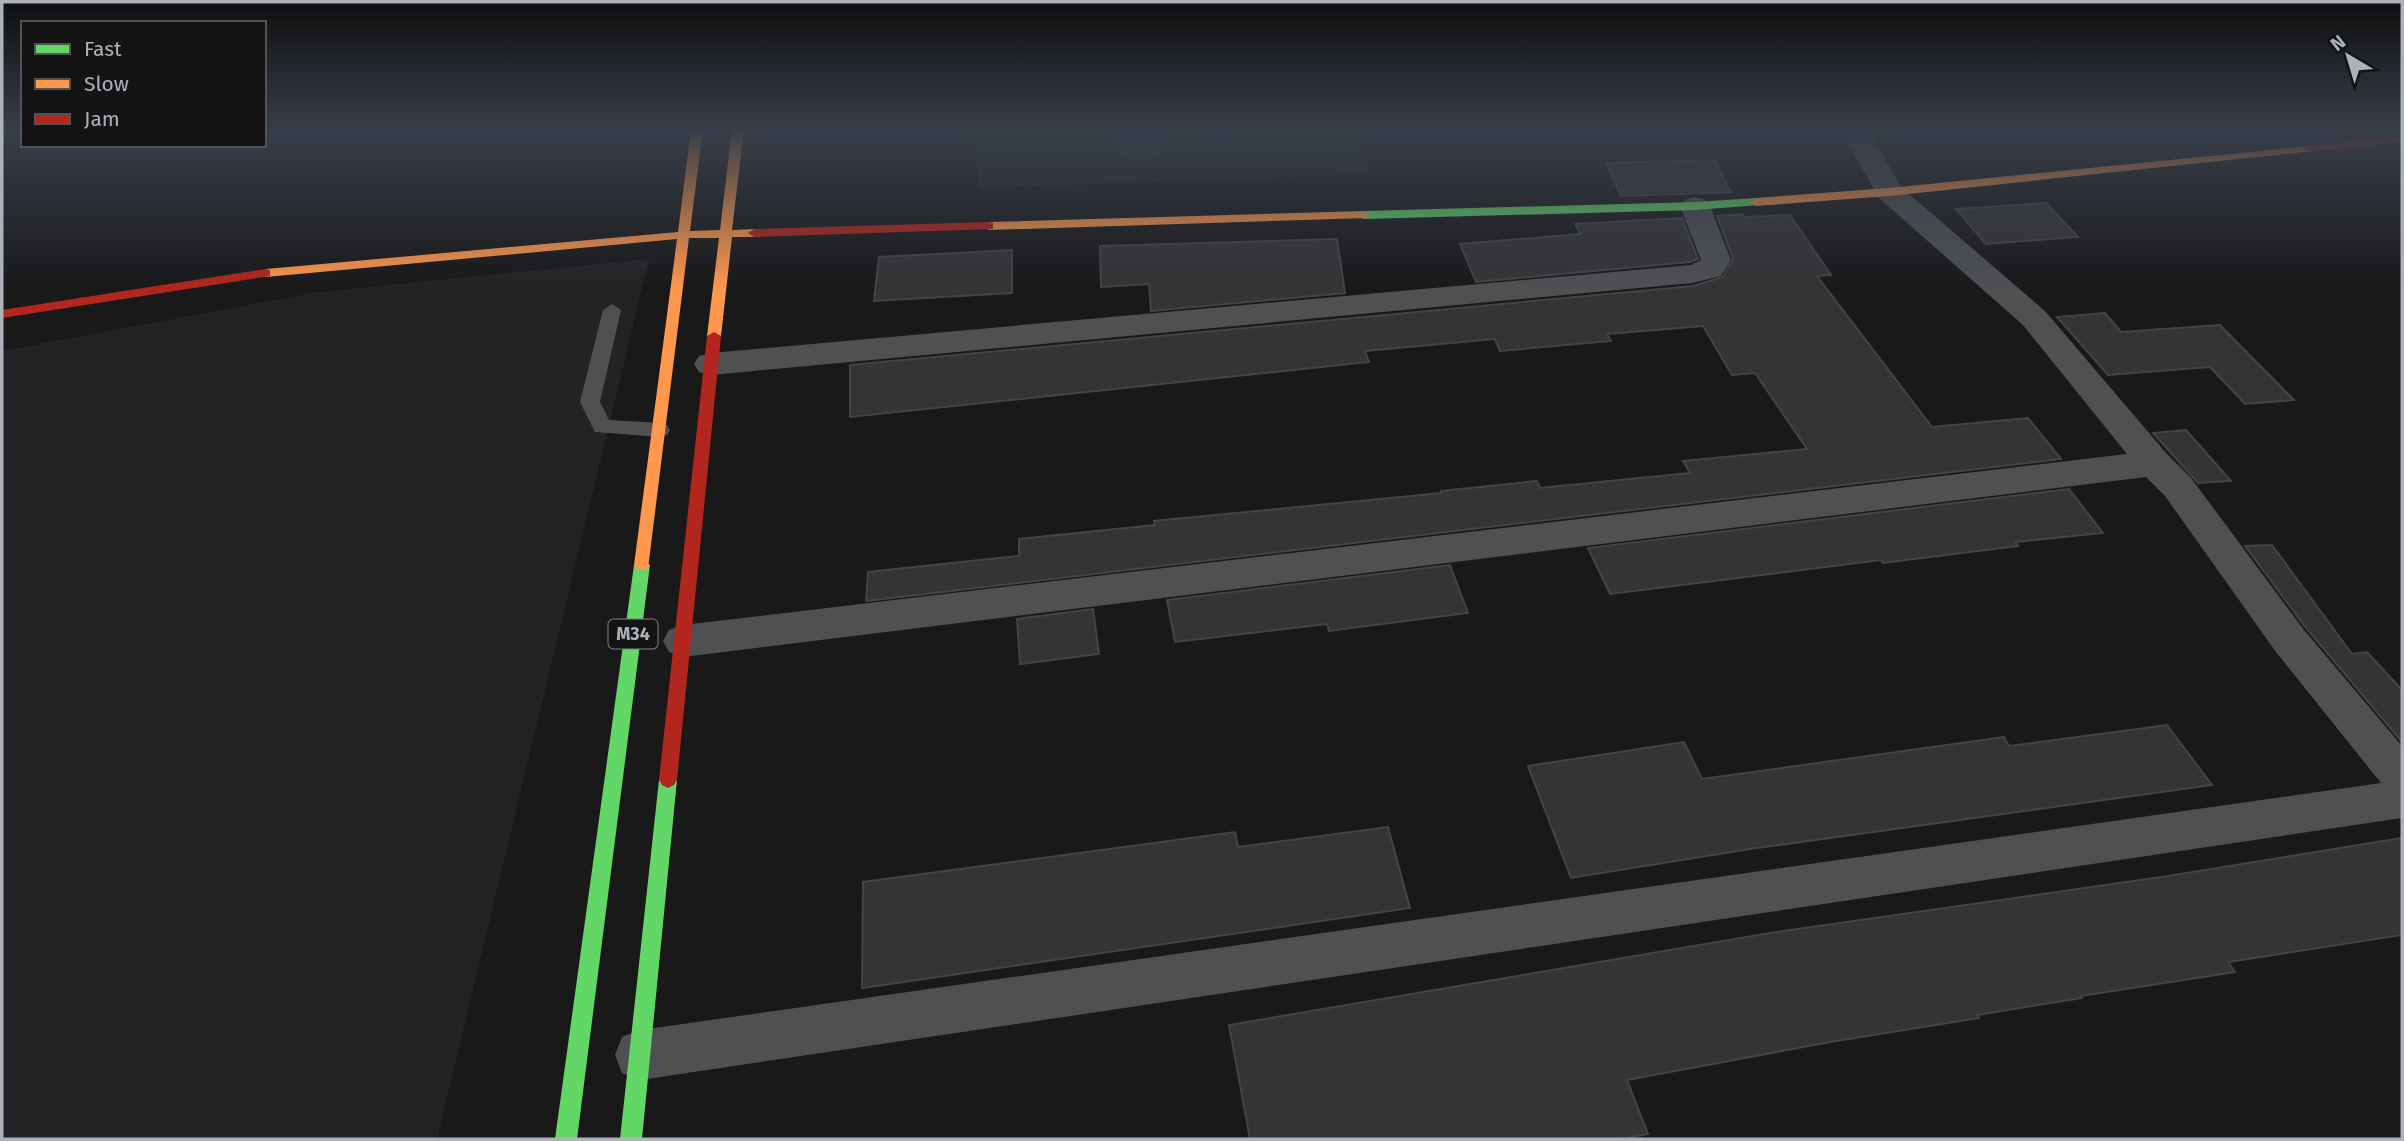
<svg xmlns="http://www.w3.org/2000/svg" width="2404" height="1141" font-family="'Fira Sans',sans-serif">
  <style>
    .built { fill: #232325 }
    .green { fill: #232924 }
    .water { fill: #313a3e }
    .building { fill: #343435; stroke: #424446; stroke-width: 2 }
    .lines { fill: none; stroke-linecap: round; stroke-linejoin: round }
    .lane { fill: #4e5052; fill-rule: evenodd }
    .street { fill: #4e5052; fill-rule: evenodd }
    .fast { fill: #63d668; fill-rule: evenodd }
    .slow { fill: #ff974d; fill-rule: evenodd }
    .jam { fill: #b3261e; fill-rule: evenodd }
    .labels { text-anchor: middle; stroke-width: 5; stroke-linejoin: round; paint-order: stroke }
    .shield { fill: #141415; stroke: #7e8388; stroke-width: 2 }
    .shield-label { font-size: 18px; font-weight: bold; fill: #acb2b9 }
  </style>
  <rect width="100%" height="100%" fill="#19191a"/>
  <path class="built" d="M 649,259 L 437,1139 L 2,1139 L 2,351 L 318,292 Z"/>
  <path class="green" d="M 973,129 L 1355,129 L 1370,174 L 979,188 Z"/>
  <path class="water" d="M 1152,129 L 1225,129 L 1229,136 C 1208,142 1191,131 1171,136 L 1160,157 C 1137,163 1129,160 1111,147 L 1115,137 L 1151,135 Z"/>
  <path class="building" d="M 1714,160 L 1731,192 L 1621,196 L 1606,163 Z
    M 2046,203 L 2078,237 L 1986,244 L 1956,209 Z
    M 1743,214 L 1744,217 L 1790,215 L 1831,275 L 1817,276 L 1932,427 L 2028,418 L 2061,459 L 866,601 L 868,572 L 1019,556 L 1019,539 L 1155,525 L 1154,521 L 1441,493 L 1441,491 L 1537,481 L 1540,488 L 1690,473 L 1683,461 L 1807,449 L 1755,373 L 1732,375 L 1703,326 L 1607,334 L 1611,341 L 1500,351 L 1495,339 L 1365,351 L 1369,362 L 850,417 L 850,365 L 1693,286 L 1723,277 L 1733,259 L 1717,216 Z
    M 1682,218 L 1698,259 L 1690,262 L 1476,282 L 1460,244 L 1580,234 L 1575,224 Z
    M 1337,239 L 1345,293 L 1151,311 L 1149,284 L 1101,287 L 1100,246 Z
    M 1012,250 L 1012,293 L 874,301 L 879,257 Z
    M 2105,313 L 2121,332 L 2220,325 L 2294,400 L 2245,404 L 2210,367 L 2108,375 L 2057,317 Z
    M 2186,430 L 2231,481 L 2198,483 L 2153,433 Z
    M 2069,489 L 2103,533 L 2015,542 L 2018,546 L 1883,563 L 1881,560 L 1610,594 L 1588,548 Z
    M 2272,545 L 2352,654 L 2367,652 L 2402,690 L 2402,742 L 2306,628 L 2245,546 Z
    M 1450,565 L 1468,613 L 1329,631 L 1327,624 L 1175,642 L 1167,600 Z
    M 1093,609 L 1099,654 L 1020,664 L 1017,619 Z
    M 2167,725 L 2212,785 L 1750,849 L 1571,878 L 1528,766 L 1684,742 L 1702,779 L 2004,737 L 2009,746 Z
    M 1388,827 L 1410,908 L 862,988 L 863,882 L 1235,832 L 1238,847 Z
    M 2402,838 L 2402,935 L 2228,962 L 2235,972 L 2081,996 L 2082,998 L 1977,1015 L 1979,1018 L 1830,1042 L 1627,1080 L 1648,1134 L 1622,1139 L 1250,1139 L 1229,1025 L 1776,932 L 2168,876 Z"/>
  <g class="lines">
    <path class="lane" d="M 612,304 L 621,310 L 600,402 L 609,420 L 660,423 L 667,425 L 670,430 L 667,435 L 660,437 L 595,432 L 580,402 L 603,310 Z"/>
    <path class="street" d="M 1840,129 L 1868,129 L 1901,187 L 2045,311 L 2167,454 L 2191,478 L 2304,630 L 2402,746 L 2402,818 L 640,1080 L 622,1073 L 615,1055 L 622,1037 L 640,1030 L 2381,783 L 2276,652 L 2165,496 L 2146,477 L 683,657 L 669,652 L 663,641 L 669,630 L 683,625 L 2127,454 L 2023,325 L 1879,198 Z
      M 1695,197 L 1705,200 L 1710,206 L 1731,260 L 1721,276 L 1692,283 L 711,375 L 699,372 L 694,364 L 699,356 L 711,353 L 1691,265 L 1701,260 L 1680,206 L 1685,200 Z"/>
    <path class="fast" d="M 1756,198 L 1762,202 L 1760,205 L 1695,210 L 1363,219 L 1357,215 L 1363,211 L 1695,202 Z
      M 642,559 L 650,565 L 577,1139 L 555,1139 L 634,565 Z
      M 668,772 L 674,775 L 677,780 L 642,1139 L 620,1139 L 659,780 L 662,775 Z"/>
    <path class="slow" d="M 691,129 L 703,129 L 690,231 L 720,230 L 732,129 L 744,129 L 732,230 L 754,229 L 760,233 L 754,237 L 732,237 L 721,336 L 714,340 L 707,336 L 719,238 L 689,238 L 648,569 L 636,569 L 634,565 L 677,239 L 266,277 L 260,273 L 266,269 L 678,232 Z
      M 2310,146 L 2316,149 L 2314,151 L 1889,196 L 1756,206 L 1750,202 L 1756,198 L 1889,188 Z
      M 1363,211 L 1369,215 L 1367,218 L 989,230 L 983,226 L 989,222 Z"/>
    <path class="jam" d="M 2402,136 L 2402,142 L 2310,152 L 2304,149 L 2310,146 Z
      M 989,222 L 993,223 L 993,229 L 754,237 L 748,233 L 754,229 Z
      M 266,269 L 270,270 L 270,276 L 2,318 L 2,310 Z
      M 714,332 L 721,336 L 677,780 L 674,785 L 668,788 L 662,785 L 659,780 L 707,336 Z"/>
  </g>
  <linearGradient id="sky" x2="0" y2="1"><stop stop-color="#0e0e0e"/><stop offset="0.45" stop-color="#383e49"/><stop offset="1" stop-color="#383e49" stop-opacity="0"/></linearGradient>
  <rect width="2404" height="289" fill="url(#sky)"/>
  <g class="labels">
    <rect class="shield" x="608.5" y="619.5" width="49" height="29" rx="5"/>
    <g class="shield-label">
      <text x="633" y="640">M34</text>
    </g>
  </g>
  <rect width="2404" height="1141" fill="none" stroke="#acb2b9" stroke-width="7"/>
  <rect x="21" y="21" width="245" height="126" fill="#141415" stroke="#515357" stroke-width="2"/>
  <rect x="35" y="44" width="35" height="10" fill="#63d668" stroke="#515357" stroke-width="2"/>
  <text x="84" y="56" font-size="21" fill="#acb2b9">Fast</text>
  <rect x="35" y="79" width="35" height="10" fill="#ff974d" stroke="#515357" stroke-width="2"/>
  <text x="84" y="91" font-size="21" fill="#acb2b9">Slow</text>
  <rect x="35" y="114" width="35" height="10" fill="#b3261e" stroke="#515357" stroke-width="2"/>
  <text x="84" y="126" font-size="21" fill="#acb2b9">Jam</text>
  <g transform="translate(2348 56) rotate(322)" stroke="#141415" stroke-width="5" paint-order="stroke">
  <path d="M0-5L12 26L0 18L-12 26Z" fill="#acb2b9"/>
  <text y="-10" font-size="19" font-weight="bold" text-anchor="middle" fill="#acb2b9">N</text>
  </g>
</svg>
